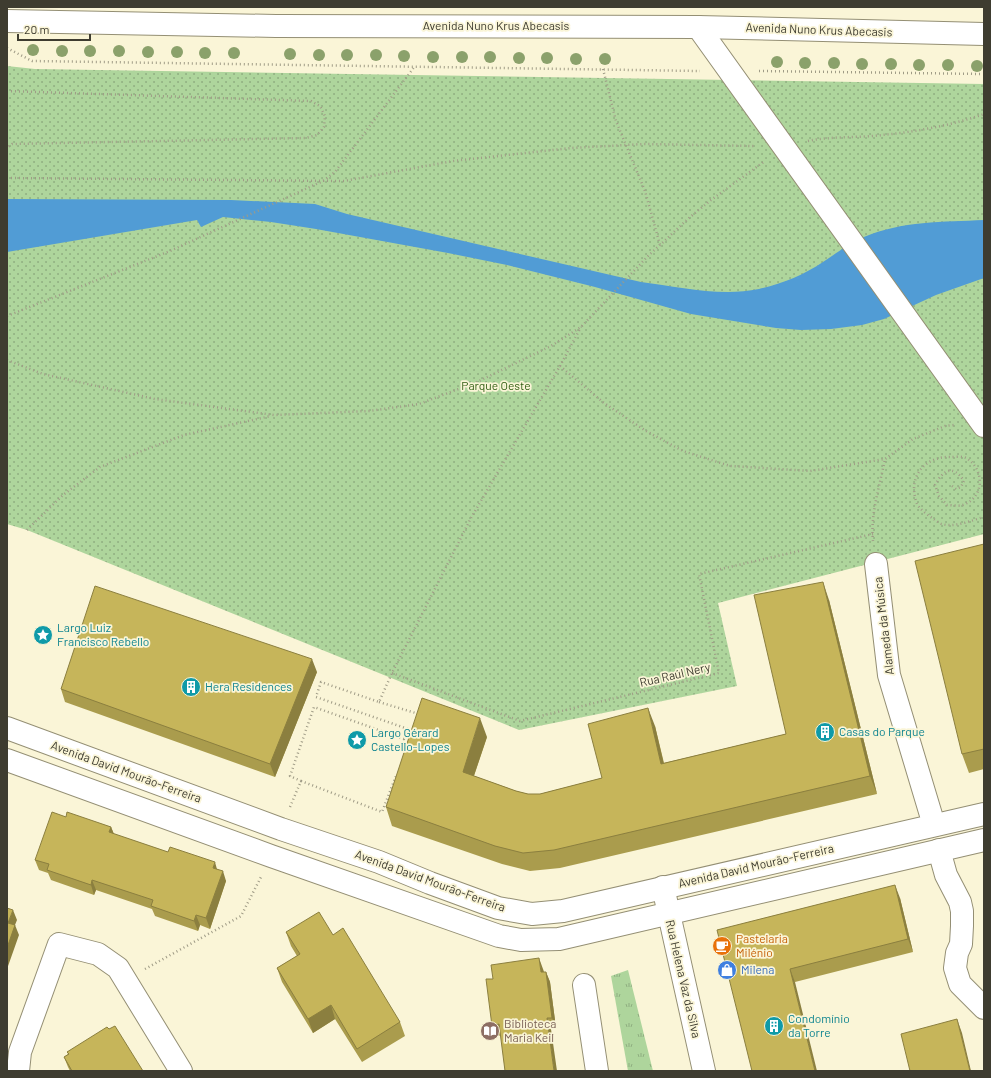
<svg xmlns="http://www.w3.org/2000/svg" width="991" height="1078" font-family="Barlow,sans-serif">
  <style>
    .grass { fill: url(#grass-tufts) }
    .park { fill: url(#park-dots) }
    .water { fill: #519cd5 }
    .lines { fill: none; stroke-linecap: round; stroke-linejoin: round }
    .street-casing { stroke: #948f74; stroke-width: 24 }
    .secondary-casing { stroke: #948f74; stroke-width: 24 }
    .path { stroke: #9f9b86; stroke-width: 2.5; stroke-dasharray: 1 3; stroke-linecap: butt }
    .street { stroke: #fff; stroke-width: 22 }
    .secondary { stroke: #fff; stroke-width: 22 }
    .tree { fill: #8ba16b }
    .wall { fill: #aa9c4d }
    .shaded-wall { fill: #8b7f3f }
    .building { fill: #c6b55a; stroke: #8b7f3f }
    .labels { text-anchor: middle; stroke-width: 3.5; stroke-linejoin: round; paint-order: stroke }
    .street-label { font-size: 12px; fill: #3e3c30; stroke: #faf5d7 }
    .park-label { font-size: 12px; fill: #305d12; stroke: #faf5d7 }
    .culture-label { font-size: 12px; fill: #0d838f; stroke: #faf5d7; text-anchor: start }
    .food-label { font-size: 12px; fill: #c56008; stroke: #faf5d7; text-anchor: start }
    .shop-label { font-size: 12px; fill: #366cbe; stroke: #faf5d7; text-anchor: start }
    .education-label { font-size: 12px; fill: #785e54; stroke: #faf5d7; text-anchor: start }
  </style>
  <defs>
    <pattern id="grass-tufts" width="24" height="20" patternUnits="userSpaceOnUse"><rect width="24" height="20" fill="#aed59c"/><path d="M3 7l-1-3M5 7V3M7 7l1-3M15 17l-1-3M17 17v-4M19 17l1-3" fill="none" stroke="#8fae80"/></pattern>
    <pattern id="park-dots" width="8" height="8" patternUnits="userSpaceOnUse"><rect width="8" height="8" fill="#aed59c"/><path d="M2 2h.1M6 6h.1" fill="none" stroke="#8fae80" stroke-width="1.8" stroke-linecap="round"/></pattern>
  </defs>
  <rect width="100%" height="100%" fill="#faf5d7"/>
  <path class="grass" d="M 628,970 L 653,1071 L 628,1071 L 611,976 Z"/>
  <path class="park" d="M 7,66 L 35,69 L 984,84 L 984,534 L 718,603 L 737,686 L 519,730 L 27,530 L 7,524 Z"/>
  <path class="water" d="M 7,199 L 231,200 L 315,204 L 347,214 L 641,282 C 679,287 721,297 759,289 C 781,284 804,275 823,262 C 837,253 849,243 864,237 C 901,221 944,222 984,220 L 984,278 L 936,295 L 884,319 L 862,325 L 831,329 L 801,330 L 776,328 L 691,314 L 595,287 L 507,265 L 448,253 L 316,229 L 271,222 L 223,217 L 201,227 L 197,220 L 7,252 Z"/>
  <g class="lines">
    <g class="street-casing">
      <path id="street" d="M 698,27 L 984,426
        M 876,564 L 889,675 L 934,825
        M 939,850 L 946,875 L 960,902 L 962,911 L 962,926 L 961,944 L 957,953 L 955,968 L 960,984 L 984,1008
        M 663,887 L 704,1071
        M 584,985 L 597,1071
        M 18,1071 L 20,1052 L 59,944 L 98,954 L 118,968 L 181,1071"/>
    </g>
    <g class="secondary-casing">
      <path id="secondary" d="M 7,21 L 276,26 L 698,27 L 984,34
        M 7,728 L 281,829 L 379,862 L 430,883 L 498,908 L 532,914 L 563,911 L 984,814
        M 7,760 L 271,856 L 499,936 L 521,940 L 559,939 L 984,840"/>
    </g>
    <path class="path" d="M 7,48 L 32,61 L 700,71
      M 603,69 L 616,121 L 645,191 L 660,245
      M 759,71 L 984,74
      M 7,91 L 311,101 L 320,106 L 325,116 L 324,127 L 317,135 L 306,138 L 12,144 L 7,148
      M 808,141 C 831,136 858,138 882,135 C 915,132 953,125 984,114
      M 7,178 L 344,181 L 453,161 L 571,148 L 644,144 L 754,146
      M 7,316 L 170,251 L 323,181 L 335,172 L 415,66
      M 7,360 L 43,374 L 155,399 L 274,415 L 369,411 L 419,404 L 477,382 L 551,346 L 581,327 L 647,257 L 689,218 L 711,200 L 765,161
      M 560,366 L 604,403 L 646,431 L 683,451 L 730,466 L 810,471 L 885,459 L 913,439 L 945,426 L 954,425
      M 952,486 L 956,489 L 961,487 L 964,481 C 953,464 943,470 935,485 L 939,496 L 947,505 C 953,505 960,507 965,504 C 985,496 984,468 966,458 C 962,456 955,457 951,457 C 926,456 908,475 916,501 C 918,509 928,515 935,520 C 937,521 940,524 942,524 C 955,528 972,520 984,517
      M 27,530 L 63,495 L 100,467 L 184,435 L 271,416
      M 873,541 C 870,515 880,485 885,459
      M 392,673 L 520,721 L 719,673 L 699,574 L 873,534
      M 379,702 L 419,714
      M 301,781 L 382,812 L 396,776
      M 290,807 L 301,781 L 290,776 L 314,707 L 404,739 L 408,729 L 316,697 L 321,682 L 379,702 L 392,673 L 471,518 L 560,366 L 581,327
      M 145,969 L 241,916 L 261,877"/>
    <use href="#street" class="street"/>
    <use href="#secondary" class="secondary"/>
  </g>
  <g class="tree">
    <circle cx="33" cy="50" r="6"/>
    <circle cx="62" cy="51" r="6"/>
    <circle cx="90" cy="51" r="6"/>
    <circle cx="119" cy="51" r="6"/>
    <circle cx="148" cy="52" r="6"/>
    <circle cx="177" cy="52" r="6"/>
    <circle cx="205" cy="53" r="6"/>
    <circle cx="234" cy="53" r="6"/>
    <circle cx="290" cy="54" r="6"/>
    <circle cx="319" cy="55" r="6"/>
    <circle cx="347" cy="55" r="6"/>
    <circle cx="376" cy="55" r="6"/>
    <circle cx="404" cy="56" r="6"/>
    <circle cx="433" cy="57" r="6"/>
    <circle cx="462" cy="57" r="6"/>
    <circle cx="490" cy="57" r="6"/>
    <circle cx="519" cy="58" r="6"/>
    <circle cx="547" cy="58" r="6"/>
    <circle cx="576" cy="59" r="6"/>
    <circle cx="605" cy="59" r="6"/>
    <circle cx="777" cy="62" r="6"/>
    <circle cx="805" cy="63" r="6"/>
    <circle cx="834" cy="63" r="6"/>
    <circle cx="862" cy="64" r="6"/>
    <circle cx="891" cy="64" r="6"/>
    <circle cx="919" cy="65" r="6"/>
    <circle cx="948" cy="65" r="6"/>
    <circle cx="977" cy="66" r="6"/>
  </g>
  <path class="wall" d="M 984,544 L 984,769 L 969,773 L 962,754 Z
    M 829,600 L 877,794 L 560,868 L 530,871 L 502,864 L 392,826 L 386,807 L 487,737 L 474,776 L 516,791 L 528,794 L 540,794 L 602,778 L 655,726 L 664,763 L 786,734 Z
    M 317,672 L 275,777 L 65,702 L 61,689 Z
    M 66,817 L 111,827 L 114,834 L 217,869 L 226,881 L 210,929 L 200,925 L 198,931 L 155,916 L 152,909 L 96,890 L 94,895 L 51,880 L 48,873 L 39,870 L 35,860 Z
    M 900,898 L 913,952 L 795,982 L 717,930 Z
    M 286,932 L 333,935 L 400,1022 L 405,1036 L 362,1062 L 335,1019 L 313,1033 L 282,982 L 277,968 L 297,956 L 291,946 Z
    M 543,969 L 544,972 L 546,972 L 550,982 L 556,1028 L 496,1036 L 492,1026 Z
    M 109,1029 L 143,1071 L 70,1071 L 68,1067 L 64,1057 L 68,1054 L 67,1052 Z"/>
  <path class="shaded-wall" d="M 823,582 L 829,600 L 877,794 L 870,776 Z
    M 312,659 L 317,672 L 275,777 L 270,764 Z
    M 648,708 L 655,726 L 668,782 L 661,764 Z
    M 480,718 L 487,737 L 469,790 L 463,772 Z
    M 111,827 L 115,837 L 109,832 Z
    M 215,862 L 218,873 L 213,868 Z
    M 223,871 L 226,881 L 210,929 L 206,918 Z
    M 92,880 L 96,890 L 94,895 L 91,885 Z
    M 895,885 L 900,898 L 913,952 L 908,939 Z
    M 13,910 L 17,920 L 15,925 L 19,935 L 7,969 L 7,948 L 8,923 Z
    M 196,915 L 200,925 L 198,931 L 194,921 Z
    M 539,958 L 543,969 L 545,982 L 541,972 Z
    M 790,969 L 795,982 L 817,1071 L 815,1071 Z
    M 546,972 L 550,982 L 556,1028 L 552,1018 Z
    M 331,1005 L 335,1019 L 313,1033 L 308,1019 Z
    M 547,1018 L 551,1029 L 557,1071 L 554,1071 Z
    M 957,1019 L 962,1033 L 971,1071 L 970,1071 Z"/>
  <path class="building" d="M 984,544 L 984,749 L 962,754 L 915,561 Z
    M 823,582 L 870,776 L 554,850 L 523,853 L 495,846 L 386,807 L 422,698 L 480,718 L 463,772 L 516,791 L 528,794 L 540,794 L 602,778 L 588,724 L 648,708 L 661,764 L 786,734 L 754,595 Z
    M 95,586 L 312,659 L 270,764 L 61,689 Z
    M 52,812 L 66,817 L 67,812 L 111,827 L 109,832 L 168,852 L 170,847 L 215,862 L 213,868 L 223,871 L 206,918 L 196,915 L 194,921 L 151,906 L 153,900 L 92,880 L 91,885 L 47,870 L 49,864 L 35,860 Z
    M 895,885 L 908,939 L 790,969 L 815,1071 L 752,1071 L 717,930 Z
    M 7,908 L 13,910 L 8,923 L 15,925 L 7,948 Z
    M 319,912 L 333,935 L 343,928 L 400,1022 L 357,1049 L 331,1005 L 308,1019 L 277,968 L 300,954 L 286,932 Z
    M 539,958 L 541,972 L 546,972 L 552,1018 L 547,1018 L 554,1071 L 505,1071 L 499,1024 L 492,1026 L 486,979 L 493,979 L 491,965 Z
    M 957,1019 L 970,1071 L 910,1071 L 901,1034 Z
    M 115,1026 L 143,1071 L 72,1071 L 64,1057 L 69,1054 L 67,1052 L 107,1027 L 109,1029 Z"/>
  <defs>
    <g id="sight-disc" transform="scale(1)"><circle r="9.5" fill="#0f9aa8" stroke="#faf5d7"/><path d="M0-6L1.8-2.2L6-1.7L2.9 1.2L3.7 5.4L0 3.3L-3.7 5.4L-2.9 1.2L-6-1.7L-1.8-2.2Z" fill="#fff"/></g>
    <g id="building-disc" transform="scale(1)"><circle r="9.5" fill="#0f9aa8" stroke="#faf5d7"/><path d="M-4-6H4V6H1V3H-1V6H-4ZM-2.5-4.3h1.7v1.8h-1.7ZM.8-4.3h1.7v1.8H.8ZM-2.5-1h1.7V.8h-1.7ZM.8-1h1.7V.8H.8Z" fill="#fff"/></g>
    <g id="cafe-disc" transform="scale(1)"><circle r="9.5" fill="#e8710a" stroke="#faf5d7"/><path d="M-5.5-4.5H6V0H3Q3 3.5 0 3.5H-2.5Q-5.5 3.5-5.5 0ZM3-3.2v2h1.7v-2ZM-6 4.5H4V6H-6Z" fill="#fff"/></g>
    <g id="shop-disc" transform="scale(1)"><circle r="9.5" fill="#3f7fe0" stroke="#faf5d7"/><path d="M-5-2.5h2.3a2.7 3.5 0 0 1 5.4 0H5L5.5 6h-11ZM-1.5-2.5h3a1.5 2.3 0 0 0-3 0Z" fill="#fff"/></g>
    <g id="library-disc" transform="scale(1)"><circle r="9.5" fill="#8d6e63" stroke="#faf5d7"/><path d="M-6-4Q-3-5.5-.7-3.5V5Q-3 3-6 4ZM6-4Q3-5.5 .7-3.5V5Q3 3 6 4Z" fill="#fff"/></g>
  </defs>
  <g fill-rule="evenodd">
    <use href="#sight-disc" x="43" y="635"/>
    <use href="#building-disc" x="191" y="687"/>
    <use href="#building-disc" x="825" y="732"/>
    <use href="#sight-disc" x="357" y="740"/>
    <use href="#cafe-disc" x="722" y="946"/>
    <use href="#shop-disc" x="727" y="970"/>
    <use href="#building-disc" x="774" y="1026"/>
    <use href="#library-disc" x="490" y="1031"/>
  </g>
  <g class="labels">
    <g class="street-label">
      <text x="496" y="30">Avenida Nuno Krus Abecasis</text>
      <text transform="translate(819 30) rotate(2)" y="4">Avenida Nuno Krus Abecasis</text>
      <text transform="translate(884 626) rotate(-97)" y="4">Alameda da Música</text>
      <text transform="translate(675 675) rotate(-13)" y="4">Rua Raúl Nery</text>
      <text transform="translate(126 772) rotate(20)" y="4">Avenida David Mourão-Ferreira</text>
      <text transform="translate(756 866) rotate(-13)" y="4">Avenida David Mourão-Ferreira</text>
      <text transform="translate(430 881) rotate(20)" y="4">Avenida David Mourão-Ferreira</text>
      <text transform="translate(683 979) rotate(77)" y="4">Rua Helena Vaz da Silva</text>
    </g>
    <g class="park-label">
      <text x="496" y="390">Parque Oeste</text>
    </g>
    <g class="culture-label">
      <text x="57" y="632">Largo Luiz<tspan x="57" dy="14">Francisco Rebello</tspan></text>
      <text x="205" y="691">Hera Residences</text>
      <text x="839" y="736">Casas do Parque</text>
      <text x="371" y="737">Largo Gérard<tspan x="371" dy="14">Castello-Lopes</tspan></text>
      <text x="788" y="1023">Condomínio<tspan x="788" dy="14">da Torre</tspan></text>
    </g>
    <g class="food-label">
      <text x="736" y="943">Pastelaria<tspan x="736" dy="14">Milénio</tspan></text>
    </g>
    <g class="shop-label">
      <text x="741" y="974">Milena</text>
    </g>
    <g class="education-label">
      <text x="504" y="1028">Biblioteca<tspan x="504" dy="14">Maria Keil</tspan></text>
    </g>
  </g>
  <rect width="991" height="1078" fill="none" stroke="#3e3c30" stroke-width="16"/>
  <path d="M18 34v6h72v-6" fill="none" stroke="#3e3c30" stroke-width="2"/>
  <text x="24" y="34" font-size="12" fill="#3e3c30" stroke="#faf5d7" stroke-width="3" paint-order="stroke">20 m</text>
</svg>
